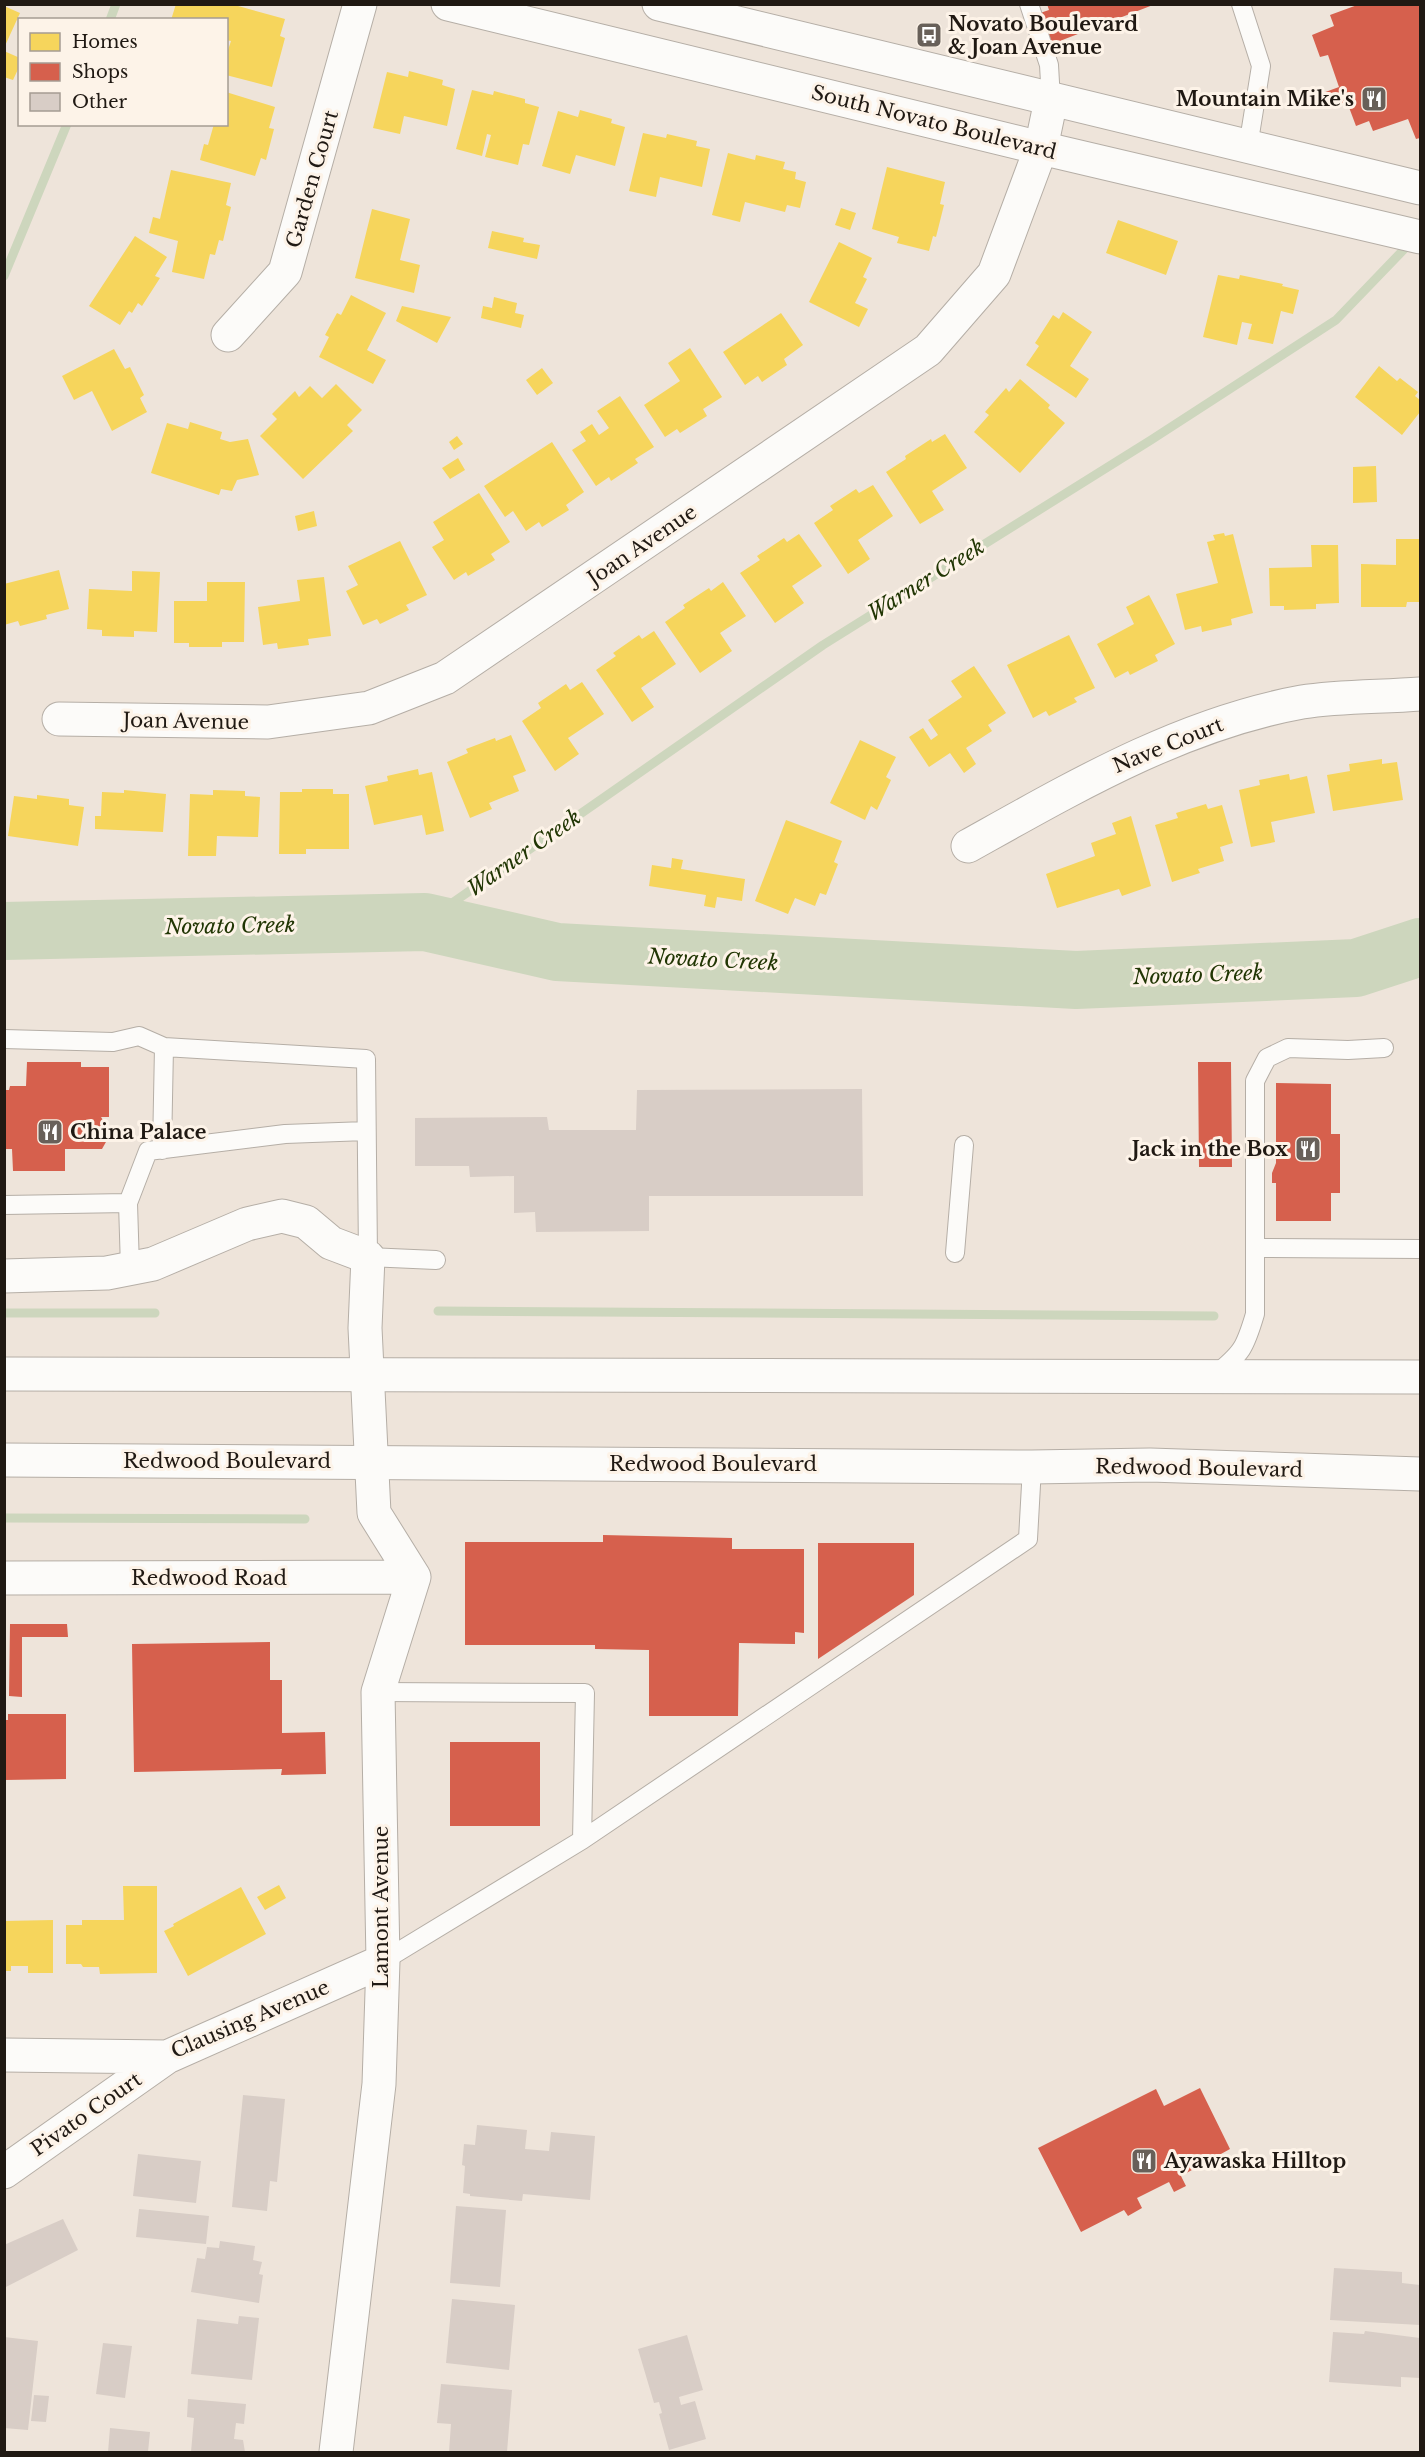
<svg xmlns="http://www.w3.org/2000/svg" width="1425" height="2457" font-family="'Libre Baskerville',serif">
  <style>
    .homes { fill: #f6d55c }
    .shops { fill: #d6604d }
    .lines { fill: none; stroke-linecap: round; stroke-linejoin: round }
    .stream { stroke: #cdd6bd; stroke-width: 9 }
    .river { stroke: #cdd6bd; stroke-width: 58 }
    .building { fill: #d8cdc6 }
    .service-casing { stroke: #b5aea6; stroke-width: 20 }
    .minor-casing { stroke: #b5aea6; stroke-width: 35 }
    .secondary-casing { stroke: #b5aea6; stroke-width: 35 }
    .service { stroke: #fcfbf9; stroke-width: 18 }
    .minor { stroke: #fcfbf9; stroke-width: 33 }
    .secondary { stroke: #fcfbf9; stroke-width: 33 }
    .labels { text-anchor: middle; stroke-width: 6; stroke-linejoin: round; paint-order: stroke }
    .poi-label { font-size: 20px; font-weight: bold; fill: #201913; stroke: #fdf3e8; text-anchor: start }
    .street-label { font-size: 20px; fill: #201913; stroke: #fdf3e8 }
    .water-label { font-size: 21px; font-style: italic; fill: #213604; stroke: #fdf3e8 }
  </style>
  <rect width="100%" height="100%" fill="#eee4da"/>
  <path class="homes" d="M 176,4 L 231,4 L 285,19 L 280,36 L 285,38 L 272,87 L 226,75 L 226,56 L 231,41 L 226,40 L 226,20 L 171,20 Z
    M 4,6 L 20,13 L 4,48 Z
    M 4,51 L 20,58 L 20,65 L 13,80 L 4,77 Z
    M 409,71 L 443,80 L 442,85 L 455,89 L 447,126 L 404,116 L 400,134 L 373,128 L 387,72 L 408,77 Z
    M 472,90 L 493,95 L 494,91 L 525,99 L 525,103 L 539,107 L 529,145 L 523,144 L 518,165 L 485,157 L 491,135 L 487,134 L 482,156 L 456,149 Z
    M 226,92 L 275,107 L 269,128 L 274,129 L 266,160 L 261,158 L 255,176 L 200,160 L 204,144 L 208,145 L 214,124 L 226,124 Z
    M 580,110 L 612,119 L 611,123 L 625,127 L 615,166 L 576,155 L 570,174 L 542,166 L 558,111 L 578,117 Z
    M 643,133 L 666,138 L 667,134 L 697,141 L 696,146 L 710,149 L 702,187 L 660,177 L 656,197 L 629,191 Z
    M 728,153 L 755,160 L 756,155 L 785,162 L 783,169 L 796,172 L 795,179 L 806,182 L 800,208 L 787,205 L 785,212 L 745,202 L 740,222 L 712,215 Z
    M 887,167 L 945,182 L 940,204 L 944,205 L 936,237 L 933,236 L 929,251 L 897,243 L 899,237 L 872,229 Z
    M 171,170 L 231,183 L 226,205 L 231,207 L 223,241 L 219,240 L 215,255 L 210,254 L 204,279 L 172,272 L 178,241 L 149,233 L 153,217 L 160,219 Z
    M 841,208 L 856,213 L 850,230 L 835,225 Z
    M 372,209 L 410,219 L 400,260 L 420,265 L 414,293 L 355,278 Z
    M 1118,220 L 1178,241 L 1166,275 L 1106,253 Z
    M 492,231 L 524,238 L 523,242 L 540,245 L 537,259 L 488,248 Z
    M 135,236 L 167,257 L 155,276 L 160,278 L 142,306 L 138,303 L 132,313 L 129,311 L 120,325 L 89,306 Z
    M 839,242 L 872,258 L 863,277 L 867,279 L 855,303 L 868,309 L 859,327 L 809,302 Z
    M 1218,275 L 1239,279 L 1240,275 L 1283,284 L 1282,286 L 1299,290 L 1293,314 L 1281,311 L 1273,344 L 1248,339 L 1252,324 L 1242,322 L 1237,345 L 1203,337 Z
    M 351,295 L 386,313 L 367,350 L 386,360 L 373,384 L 319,357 L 329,337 L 325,335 L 337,313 L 341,315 Z
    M 494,297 L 517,303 L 515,313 L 524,315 L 521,328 L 481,318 L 483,306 L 492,308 Z
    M 402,306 L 451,317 L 437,343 L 396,321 Z
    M 1063,312 L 1092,332 L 1070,366 L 1089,379 L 1076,398 L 1026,365 L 1039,346 L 1035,343 L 1053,315 L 1059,319 Z
    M 781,313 L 803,345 L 784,359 L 787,365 L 762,382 L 758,376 L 745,385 L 723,352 Z
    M 690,348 L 722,397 L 703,409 L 707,416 L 680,433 L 677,429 L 665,437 L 644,405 L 680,381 L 668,363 Z
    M 114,349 L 125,369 L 130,367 L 144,395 L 140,398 L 147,412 L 112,431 L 92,391 L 74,400 L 62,376 Z
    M 1379,366 L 1397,381 L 1400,378 L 1418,392 L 1415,396 L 1420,400 L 1420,412 L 1402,435 L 1355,397 Z
    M 542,368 L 553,383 L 537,395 L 526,380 Z
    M 1020,379 L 1050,405 L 1048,408 L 1065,423 L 1020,473 L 974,432 L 989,415 L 985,412 L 1006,388 L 1009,392 Z
    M 336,384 L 362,410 L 347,425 L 353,431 L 303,479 L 260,436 L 277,419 L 272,414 L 295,391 L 299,397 L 310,386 L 322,398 Z
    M 620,396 L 654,447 L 635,459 L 638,463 L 611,481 L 609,477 L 596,486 L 572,450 L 586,441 L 580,432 L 592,424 L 599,435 L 609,428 L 597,411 Z
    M 190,422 L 222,432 L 220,439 L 230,442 L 248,439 L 259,475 L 237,480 L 232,491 L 221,489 L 219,495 L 151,473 L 167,423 L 188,429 Z
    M 945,434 L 967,468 L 932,491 L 944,510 L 920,524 L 886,472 L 906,459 L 905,456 L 931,439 L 932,442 Z
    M 457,436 L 463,444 L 454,450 L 449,442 Z
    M 552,442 L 584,492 L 566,505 L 569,510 L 542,527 L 539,522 L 526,531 L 513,511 L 505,517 L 484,486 Z
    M 458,458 L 465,470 L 450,479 L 442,468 Z
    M 1376,466 L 1377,502 L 1353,503 L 1353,467 Z
    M 873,485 L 893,516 L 858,540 L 870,559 L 848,574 L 814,523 L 833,510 L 830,506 L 856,489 L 859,493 Z
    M 479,493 L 510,542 L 491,554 L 495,560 L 468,576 L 466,572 L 454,580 L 432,547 L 444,540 L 433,522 Z
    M 314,511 L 317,526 L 298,531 L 295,516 Z
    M 1224,533 L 1225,536 L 1233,534 L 1253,613 L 1231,619 L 1232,625 L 1202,632 L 1201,626 L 1185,630 L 1176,594 L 1218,583 L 1207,542 L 1215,540 L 1213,535 Z
    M 799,534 L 822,566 L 792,586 L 804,603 L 775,623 L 740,573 L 760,560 L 757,556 L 784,538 L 787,542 Z
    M 1396,539 L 1420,539 L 1420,602 L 1407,602 L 1406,607 L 1361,607 L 1361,564 L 1396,565 Z
    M 400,541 L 427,595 L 406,605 L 409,610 L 380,624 L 377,619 L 363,625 L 346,591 L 358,585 L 348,566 Z
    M 1311,545 L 1338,545 L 1339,603 L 1316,604 L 1316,609 L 1284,610 L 1284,606 L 1270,606 L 1269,568 L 1312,567 Z
    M 59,570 L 69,609 L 46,615 L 47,619 L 20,626 L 18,621 L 4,625 L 4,584 Z
    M 132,571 L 160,572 L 157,632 L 134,631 L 134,637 L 102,636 L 102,630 L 87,629 L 89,589 L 132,591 Z
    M 324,577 L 331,636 L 308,639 L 309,645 L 278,649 L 277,643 L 263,645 L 258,607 L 300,601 L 297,580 Z
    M 207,582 L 245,582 L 244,642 L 222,642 L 222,647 L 189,647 L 189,643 L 174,643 L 174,601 L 207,601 Z
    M 723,582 L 746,616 L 720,633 L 732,651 L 700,673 L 665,622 L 685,608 L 683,605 L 709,588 L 711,591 Z
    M 1149,595 L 1175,644 L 1155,655 L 1158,661 L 1130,675 L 1128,671 L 1115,678 L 1097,644 L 1134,624 L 1126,607 Z
    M 654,631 L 676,664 L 641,688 L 654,707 L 632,722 L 596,670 L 616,656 L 613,653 L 639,635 L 642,639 Z
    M 1069,635 L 1095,688 L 1074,698 L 1077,702 L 1049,716 L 1046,711 L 1033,718 L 1007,665 Z
    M 974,666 L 1006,713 L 988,725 L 992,731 L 966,748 L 976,764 L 964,773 L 950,753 L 929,767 L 909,737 L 923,728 L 931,740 L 938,735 L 928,720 L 962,697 L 951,681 Z
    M 582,682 L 604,714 L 568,738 L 579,754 L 555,771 L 522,721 L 541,708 L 538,703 L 566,684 L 570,690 Z
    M 511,735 L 526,771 L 513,776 L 519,791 L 489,803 L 492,809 L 470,818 L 447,762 L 468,753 L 466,749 L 495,738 L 496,741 Z
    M 860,740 L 896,757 L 886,777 L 891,780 L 877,810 L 871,806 L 865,820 L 830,803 Z
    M 1382,759 L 1382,764 L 1397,762 L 1403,800 L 1333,811 L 1327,775 L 1350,771 L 1349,764 Z
    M 418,769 L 419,775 L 432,772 L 444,831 L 426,835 L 422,815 L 374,825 L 365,786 L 388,781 L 387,776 Z
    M 1289,774 L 1290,780 L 1307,776 L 1315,813 L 1271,822 L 1275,842 L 1251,847 L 1239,790 L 1260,785 L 1259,780 Z
    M 302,789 L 333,789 L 333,794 L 349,794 L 349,849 L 306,849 L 306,854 L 279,854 L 280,792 L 302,792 Z
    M 124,790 L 166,794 L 163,832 L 95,829 L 95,816 L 101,816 L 102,792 L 124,793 Z
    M 213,790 L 245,791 L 245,796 L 260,797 L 258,837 L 217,836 L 216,856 L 188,856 L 190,794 L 213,795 Z
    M 37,795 L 69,799 L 69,805 L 84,807 L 78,846 L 8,836 L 14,796 L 37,799 Z
    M 1206,804 L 1208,809 L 1222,805 L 1233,843 L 1220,847 L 1224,861 L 1198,869 L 1200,873 L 1172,882 L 1155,825 L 1178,818 L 1176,813 Z
    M 1131,816 L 1151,886 L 1122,896 L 1119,889 L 1057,908 L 1046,874 L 1095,856 L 1091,843 L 1116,834 L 1112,823 Z
    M 786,820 L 842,841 L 834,862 L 838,864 L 826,895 L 820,893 L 815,906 L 795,898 L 788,914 L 755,901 Z
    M 672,858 L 683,860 L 681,869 L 745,879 L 742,901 L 717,897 L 715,908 L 704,906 L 706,895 L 649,886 L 652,865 L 671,868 Z
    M 279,1885 L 286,1898 L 265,1910 L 257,1897 Z
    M 123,1886 L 157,1886 L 157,1973 L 100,1974 L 99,1967 L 83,1967 L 81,1964 L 66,1964 L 66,1925 L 82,1925 L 82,1920 L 124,1920 Z
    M 241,1887 L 266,1934 L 188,1976 L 164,1931 L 174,1926 L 173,1924 Z
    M 53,1920 L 53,1973 L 28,1973 L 28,1966 L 11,1966 L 11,1971 L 4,1971 L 4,1921 Z"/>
  <path class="shops" d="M 1047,4 L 1153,5 L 1052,44 L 1040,13 L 1049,10 Z
    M 1360,4 L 1420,4 L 1420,138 L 1416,139 L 1408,119 L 1373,131 L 1369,121 L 1356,126 L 1347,102 L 1326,109 L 1320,94 L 1339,87 L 1328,55 L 1320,57 L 1312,35 L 1334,26 L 1330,15 Z
    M 27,1062 L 81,1062 L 81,1067 L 109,1067 L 109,1117 L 101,1117 L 111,1133 L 102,1149 L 65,1149 L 65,1171 L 13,1171 L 12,1149 L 4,1149 L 4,1090 L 9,1090 L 10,1086 L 26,1086 Z
    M 1198,1062 L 1231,1062 L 1232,1167 L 1199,1167 Z
    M 1276,1083 L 1331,1084 L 1331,1134 L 1340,1134 L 1340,1193 L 1331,1193 L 1331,1221 L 1276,1221 L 1276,1183 L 1272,1183 L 1272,1173 L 1276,1163 Z
    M 603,1535 L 732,1538 L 732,1549 L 804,1549 L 804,1633 L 795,1632 L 795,1644 L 739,1643 L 738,1716 L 649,1716 L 649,1650 L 595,1649 L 595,1645 L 465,1645 L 465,1542 L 603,1542 Z
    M 818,1543 L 914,1543 L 914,1595 L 818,1659 Z
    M 10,1624 L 67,1624 L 68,1637 L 22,1637 L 22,1697 L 9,1696 Z
    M 270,1642 L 270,1680 L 282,1680 L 282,1733 L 325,1732 L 326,1774 L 281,1775 L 282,1769 L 134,1772 L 132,1644 Z
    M 8,1714 L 66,1714 L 66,1779 L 4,1780 L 4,1720 L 8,1720 Z
    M 450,1742 L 540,1742 L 540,1826 L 450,1826 Z
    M 1200,2088 L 1230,2149 L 1181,2176 L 1186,2186 L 1174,2192 L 1169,2182 L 1137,2198 L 1142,2208 L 1128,2216 L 1124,2210 L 1081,2232 L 1038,2148 L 1156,2089 L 1164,2106 Z"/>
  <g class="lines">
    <path class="stream" d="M 110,20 L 116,4
      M 4,276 L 67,124
      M 425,922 L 823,645 L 1151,440 L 1336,320 L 1411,242
      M 438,1311 L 1214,1316
      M 4,1313 L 155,1313
      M 4,1518 L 305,1519"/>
    <path class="river" d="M 4,931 L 425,922 L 557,952 L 1076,980 L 1356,968 L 1420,947"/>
  </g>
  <path class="building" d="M 862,1089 L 863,1196 L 649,1196 L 649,1231 L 536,1232 L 535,1212 L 514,1213 L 514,1176 L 470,1177 L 469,1166 L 415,1166 L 415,1118 L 547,1117 L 549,1130 L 636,1130 L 637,1090 Z
    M 243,2095 L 285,2099 L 277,2182 L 270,2181 L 267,2211 L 232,2207 Z
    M 477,2125 L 527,2130 L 525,2149 L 549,2151 L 551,2132 L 595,2136 L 590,2200 L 523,2194 L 522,2201 L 470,2196 L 470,2194 L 463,2193 L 465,2166 L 462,2165 L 464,2144 L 475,2145 Z
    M 138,2154 L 201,2161 L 196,2203 L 133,2196 Z
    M 456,2206 L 506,2210 L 500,2287 L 450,2283 Z
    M 139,2209 L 209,2216 L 206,2244 L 136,2237 Z
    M 63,2219 L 78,2250 L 4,2288 L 4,2245 Z
    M 220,2241 L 255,2246 L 253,2260 L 262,2262 L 259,2274 L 263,2275 L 259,2303 L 191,2292 L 197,2258 L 205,2259 L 207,2247 L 219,2248 Z
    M 1334,2268 L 1402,2272 L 1402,2283 L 1420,2285 L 1420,2325 L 1330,2320 Z
    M 452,2299 L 515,2305 L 509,2370 L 446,2363 Z
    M 239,2316 L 259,2318 L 252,2380 L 191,2374 L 197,2319 L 238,2324 Z
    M 1365,2331 L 1420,2338 L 1420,2378 L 1401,2377 L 1401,2387 L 1329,2382 L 1333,2332 L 1364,2334 Z
    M 687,2335 L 703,2390 L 679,2397 L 681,2405 L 695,2401 L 706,2439 L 669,2450 L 659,2414 L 662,2413 L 659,2402 L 654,2403 L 638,2349 Z
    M 4,2337 L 38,2341 L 28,2430 L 4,2428 Z
    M 103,2343 L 132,2346 L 125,2398 L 96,2394 Z
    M 441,2384 L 512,2390 L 507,2452 L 449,2452 L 451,2424 L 437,2423 Z
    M 34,2395 L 49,2396 L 46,2422 L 31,2421 Z
    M 188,2399 L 246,2404 L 244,2424 L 236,2423 L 234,2439 L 243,2440 L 245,2452 L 191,2452 L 194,2418 L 187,2417 Z
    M 110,2428 L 150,2432 L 148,2452 L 108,2452 Z"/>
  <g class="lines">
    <g class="service-casing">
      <path id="service" d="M 1029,4 L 1049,65 L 1051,100
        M 1241,4 L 1261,66 L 1248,147
        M 4,1039 L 113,1042 L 139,1036 L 164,1047
        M 162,1150 L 164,1047 L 366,1059 L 368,1257 L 436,1260
        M 4,1205 L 128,1203
        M 1256,1248 L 1420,1249
        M 955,1253 L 964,1145
        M 130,1268 L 128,1203 L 148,1151 L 285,1134 L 366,1131
        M 1215,1375 C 1242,1353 1245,1348 1255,1314 L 1255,1081 L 1267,1058 L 1288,1048 L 1348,1050 L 1384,1048
        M 378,1692 L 585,1693 L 582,1840
        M 383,1961 L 582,1840 L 1028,1539 L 1032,1467"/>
    </g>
    <g class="minor-casing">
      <path id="minor" d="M 228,335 L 285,272 L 360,4
        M 59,719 L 268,722 L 369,708 L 445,678 L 928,350 L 994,274 L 1041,148 L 1051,100
        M 968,846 C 1074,787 1181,724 1302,702 C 1339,696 1382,697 1420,694
        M 4,1276 L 107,1273 L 153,1264 L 247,1224 L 282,1216 L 306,1222 L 331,1243 L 368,1257 L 365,1328 L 374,1513 L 414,1577 L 378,1692 L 383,1961 L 379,2084 L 336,2452
        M 4,1578 L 414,1577
        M 4,2055 L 167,2057 L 383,1961
        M 4,2172 L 167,2057"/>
    </g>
    <g class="secondary-casing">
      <path id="secondary" d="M 448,4 L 1041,148 L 1420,237
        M 659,4 L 1420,188
        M 4,1374 L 1420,1377
        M 4,1460 L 1032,1467 L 1150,1465 L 1420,1474"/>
    </g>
    <use href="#service" class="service"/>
    <use href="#minor" class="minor"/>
    <use href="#secondary" class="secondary"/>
  </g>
  <defs>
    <g id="bus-square" transform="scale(1.35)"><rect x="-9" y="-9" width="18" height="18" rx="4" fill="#686059" stroke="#fdf3e8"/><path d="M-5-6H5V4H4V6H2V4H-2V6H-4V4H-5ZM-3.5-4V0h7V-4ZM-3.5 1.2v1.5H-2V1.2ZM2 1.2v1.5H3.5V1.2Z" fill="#fff"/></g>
    <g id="restaurant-square" transform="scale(1.35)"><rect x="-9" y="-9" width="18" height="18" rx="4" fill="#686059" stroke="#fdf3e8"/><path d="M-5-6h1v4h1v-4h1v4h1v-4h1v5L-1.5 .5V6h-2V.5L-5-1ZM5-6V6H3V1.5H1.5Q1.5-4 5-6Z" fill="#fff"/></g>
  </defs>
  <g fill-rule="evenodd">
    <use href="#bus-square" x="929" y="35"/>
    <use href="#restaurant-square" x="1374" y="99"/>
    <use href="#restaurant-square" x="50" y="1132"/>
    <use href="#restaurant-square" x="1308" y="1149"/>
    <use href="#restaurant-square" x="1144" y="2161"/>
  </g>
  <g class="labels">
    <g class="poi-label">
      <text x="948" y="31">Novato Boulevard<tspan x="948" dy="23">&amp; Joan Avenue</tspan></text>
      <text x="1354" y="106" text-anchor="end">Mountain Mike's</text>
      <text x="70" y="1139">China Palace</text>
      <text x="1288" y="1156" text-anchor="end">Jack in the Box</text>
      <text x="1164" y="2168">Ayawaska Hilltop</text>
    </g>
    <g class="street-label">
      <text transform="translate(934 122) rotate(14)" y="7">South Novato Boulevard</text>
      <text transform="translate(312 179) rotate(-74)" y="7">Garden Court</text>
      <text transform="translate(642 545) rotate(-34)" y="7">Joan Avenue</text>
      <text transform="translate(186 721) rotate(1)" y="7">Joan Avenue</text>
      <text transform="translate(1168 745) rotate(-22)" y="7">Nave Court</text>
      <text x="227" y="1468">Redwood Boulevard</text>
      <text x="713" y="1471">Redwood Boulevard</text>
      <text transform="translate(1199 1468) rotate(1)" y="7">Redwood Boulevard</text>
      <text x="209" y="1585">Redwood Road</text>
      <text transform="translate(381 1907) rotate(-90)" y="7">Lamont Avenue</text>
      <text transform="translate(250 2019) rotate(-23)" y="7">Clausing Avenue</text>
      <text transform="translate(86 2114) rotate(-35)" y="7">Pivato Court</text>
    </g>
    <g class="water-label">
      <text transform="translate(926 580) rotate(-32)" y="7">Warner Creek</text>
      <text transform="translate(524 853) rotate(-35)" y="7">Warner Creek</text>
      <text transform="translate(230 926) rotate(-1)" y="7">Novato Creek</text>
      <text transform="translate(713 960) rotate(3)" y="7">Novato Creek</text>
      <text transform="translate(1198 975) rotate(-2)" y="7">Novato Creek</text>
    </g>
  </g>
  <rect width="1425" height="2457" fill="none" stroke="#201913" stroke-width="12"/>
  <rect x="18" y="18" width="210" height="108" fill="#fdf3e8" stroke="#a59c93" stroke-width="1.5"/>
  <rect x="30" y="33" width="30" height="18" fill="#f6d55c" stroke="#a59c93" stroke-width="1.5"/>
  <text x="72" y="48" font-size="18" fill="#201913">Homes</text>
  <rect x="30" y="63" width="30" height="18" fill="#d6604d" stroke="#a59c93" stroke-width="1.5"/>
  <text x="72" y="78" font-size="18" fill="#201913">Shops</text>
  <rect x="30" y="93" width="30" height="18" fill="#d8cdc6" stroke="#a59c93" stroke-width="1.5"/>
  <text x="72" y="108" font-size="18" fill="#201913">Other</text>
</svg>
